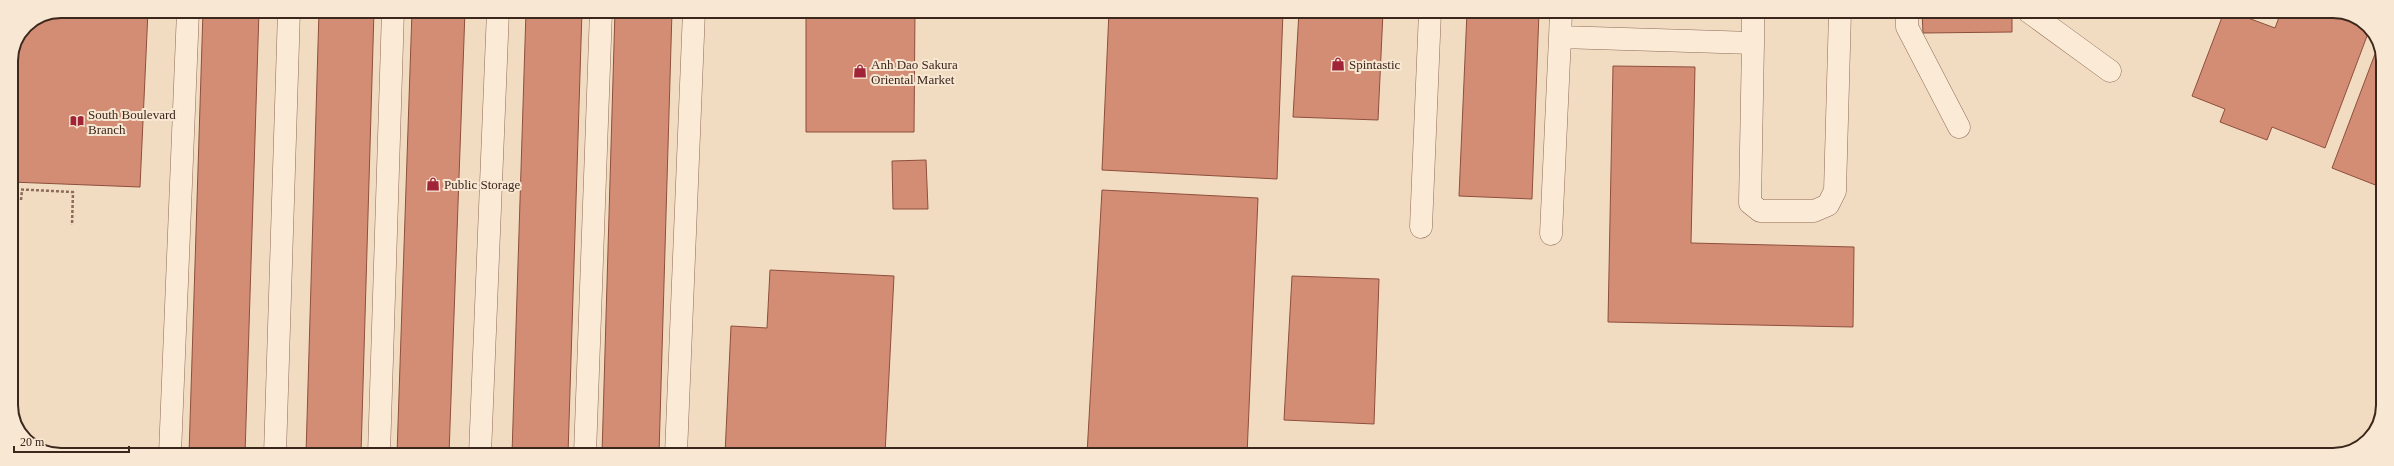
<svg xmlns="http://www.w3.org/2000/svg" width="2394" height="466" font-family="'Times New Roman',serif">
  <style>
    .building { fill: #d38d75; stroke: #8e4f3b }
    .lines { fill: none; stroke-linecap: round; stroke-linejoin: round }
    .minor-casing { stroke: #8d6b58; stroke-width: 23 }
    .path { stroke: #8d6b58; stroke-width: 2.5; stroke-dasharray: 3 2; stroke-linecap: butt }
    .minor { stroke: #fbead6; stroke-width: 22 }
    .labels { text-anchor: middle; stroke-width: 4; stroke-linejoin: round; paint-order: stroke }
    .poi-label { font-size: 13px; fill: #3c271d; stroke: #f8e7d2; text-anchor: start }
    .rim { fill: none; stroke: #3c271d; stroke-width: 2 }
  </style>
  <rect width="100%" height="100%" fill="#f1dcc2"/>
  <path class="building" d="M 61,11 L 148,11 L 140,187 L 11,182 L 11,61 L 26,25 Z
    M 203,11 L 259,11 L 245,454 L 189,454 Z
    M 319,11 L 374,11 L 361,454 L 306,454 Z
    M 412,11 L 465,11 L 449,454 L 397,454 Z
    M 526,11 L 582,11 L 568,454 L 512,454 Z
    M 615,11 L 672,11 L 659,454 L 602,454 Z
    M 806,11 L 915,11 L 914,132 L 806,132 Z
    M 1109,11 L 1283,11 L 1277,179 L 1102,170 Z
    M 1299,11 L 1383,12 L 1378,120 L 1293,117 Z
    M 1467,12 L 1539,12 L 1532,199 L 1459,196 Z
    M 1922,12 L 2012,12 L 2012,32 L 1923,33 Z
    M 2224,12 L 2232,12 L 2275,28 L 2281,12 L 2343,12 L 2370,28 L 2325,148 L 2272,127 L 2267,140 L 2220,122 L 2225,109 L 2192,96 Z
    M 2378,46 L 2383,58 L 2383,188 L 2332,168 Z
    M 1613,66 L 1695,67 L 1691,243 L 1854,247 L 1853,327 L 1608,322 Z
    M 926,160 L 928,209 L 893,209 L 892,161 Z
    M 1102,190 L 1258,198 L 1247,455 L 1087,454 Z
    M 770,270 L 894,276 L 885,454 L 725,454 L 731,326 L 767,328 Z
    M 1292,276 L 1379,279 L 1374,424 L 1284,420 Z"/>
  <g class="lines">
    <g class="minor-casing">
      <path id="minor" d="M 1561,12 L 1560,37 L 1753,43 L 1753,12
        M 1907,12 L 1907,27 L 1959,127
        M 2029,12 L 2110,71
        M 1753,43 L 1750,203 L 1760,211 L 1814,211 L 1828,205 L 1835,191 L 1840,12
        M 1421,227 L 1430,12
        M 1551,234 L 1560,37
        M 170,454 L 188,11
        M 275,454 L 289,11
        M 379,454 L 393,11
        M 480,454 L 498,11
        M 585,454 L 601,11
        M 676,454 L 694,11"/>
    </g>
    <path class="path" d="M 11,189 L 73,192 L 72,225
      M 11,200 L 21,200 L 22,190"/>
    <use href="#minor" class="minor"/>
  </g>
  <defs>
    <g id="shop-bare" transform="scale(1.08)"><path d="M-5-2.5h2.3a2.7 3.5 0 0 1 5.4 0H5L5.5 6h-11ZM-1.5-2.5h3a1.5 2.3 0 0 0-3 0Z" fill="#a12338" stroke="#f8e7d2" stroke-width="2.5" paint-order="stroke"/></g>
    <g id="library-bare" transform="scale(1.08)"><path d="M-6-4Q-3-5.5-.7-3.5V5Q-3 3-6 4ZM6-4Q3-5.5 .7-3.5V5Q3 3 6 4Z" fill="#a12338" stroke="#f8e7d2" stroke-width="2.5" paint-order="stroke"/></g>
  </defs>
  <g fill-rule="evenodd">
    <use href="#shop-bare" x="1338" y="64"/>
    <use href="#shop-bare" x="860" y="71"/>
    <use href="#library-bare" x="77" y="121"/>
    <use href="#shop-bare" x="433" y="184"/>
  </g>
  <g class="labels">
    <g class="poi-label">
      <text x="871" y="69">Anh Dao Sakura<tspan x="871" dy="15">Oriental Market</tspan></text>
      <text x="1349" y="69">Spintastic</text>
      <text x="88" y="119">South Boulevard<tspan x="88" dy="15">Branch</tspan></text>
      <text x="444" y="189">Public Storage</text>
    </g>
  </g>
  <path d="M0 0H2394V466H0ZM61 18H2333A43 43 0 0 1 2376 61V405A43 43 0 0 1 2333 448H61A43 43 0 0 1 18 405V61A43 43 0 0 1 61 18Z" fill="#f8e7d2" fill-rule="evenodd"/>
  <path class="rim" d="M61 18H2333A43 43 0 0 1 2376 61V405A43 43 0 0 1 2333 448H61A43 43 0 0 1 18 405V61A43 43 0 0 1 61 18Z"/>
  <path d="M14 446v6h115v-6" fill="none" stroke="#3c271d" stroke-width="2"/>
  <text x="20" y="446" font-size="12" fill="#3c271d" stroke="#f8e7d2" stroke-width="3" paint-order="stroke">20 m</text>
</svg>
